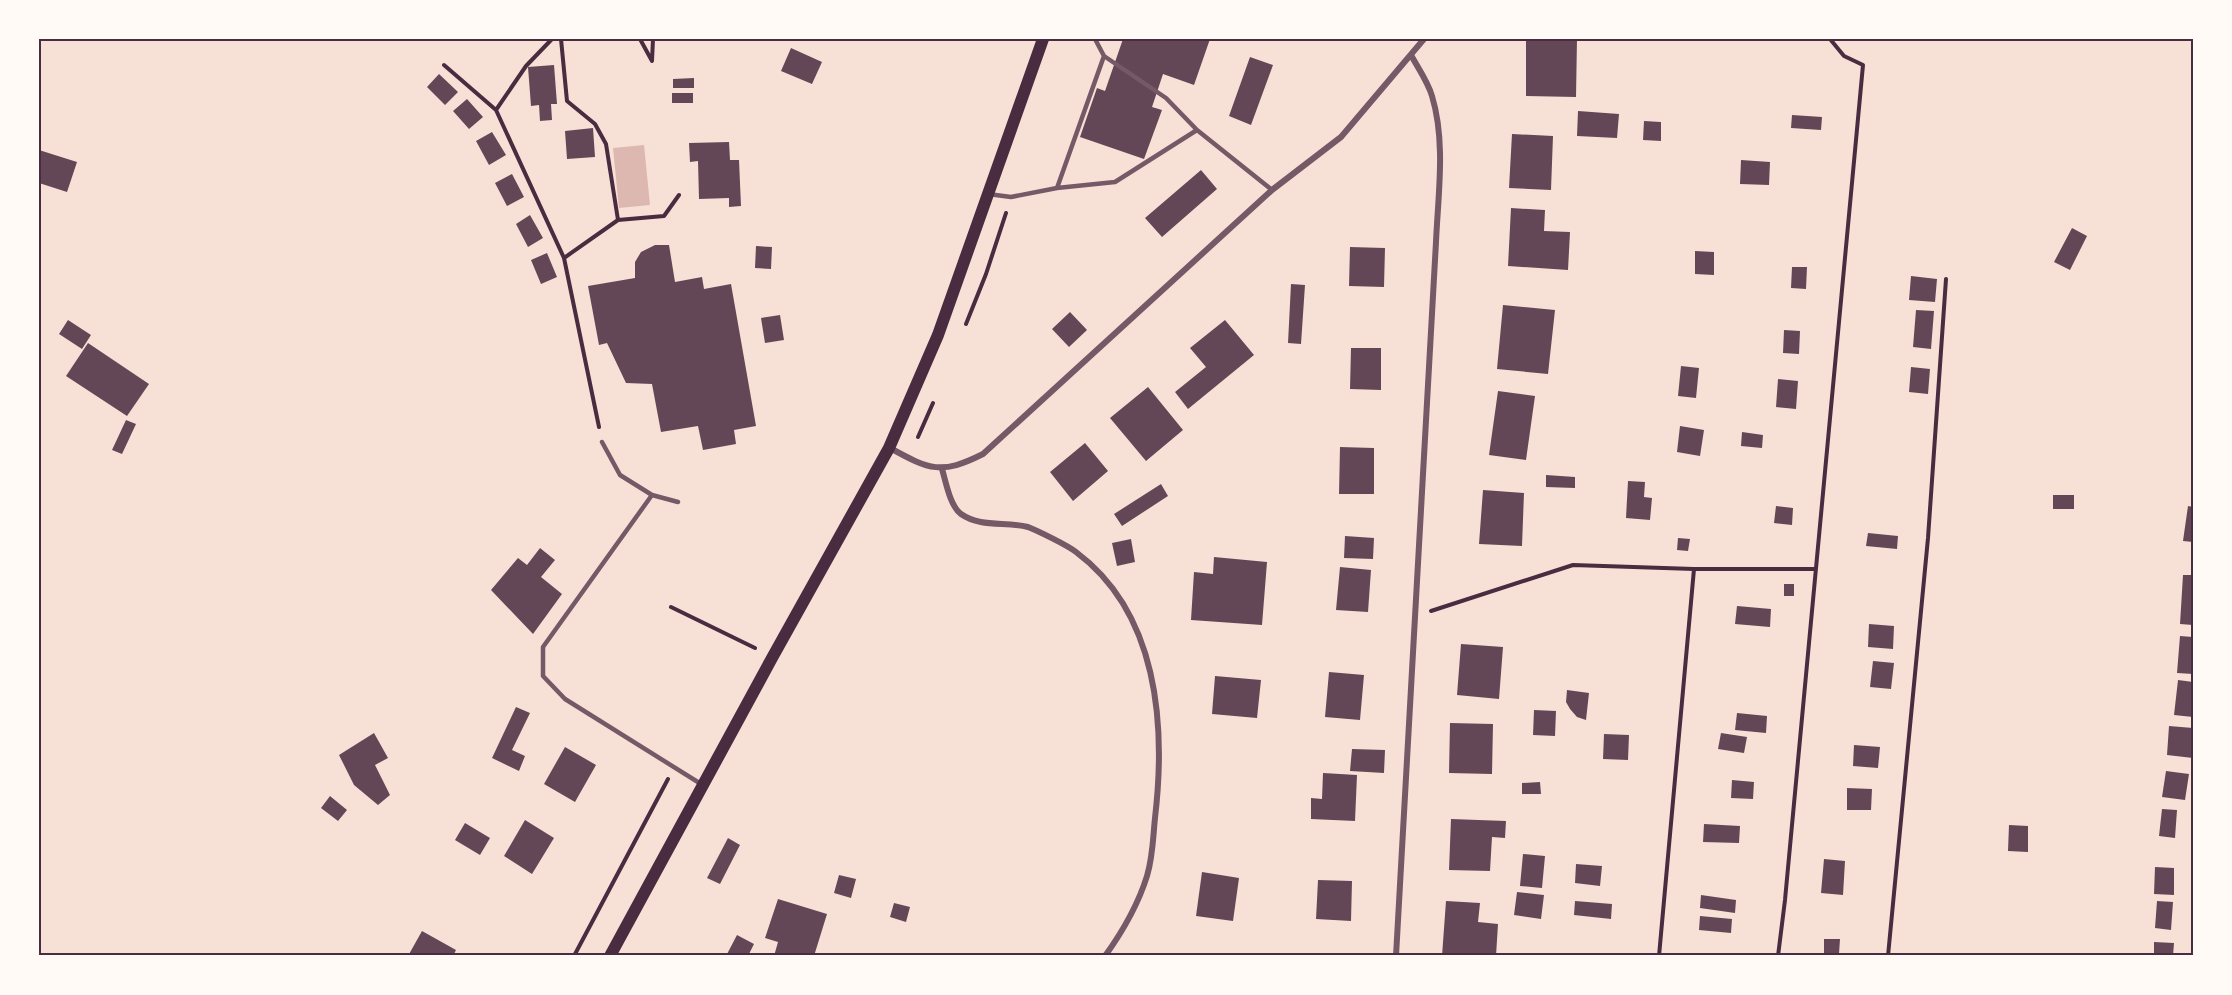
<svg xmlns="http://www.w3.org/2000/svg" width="2232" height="995" font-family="'Space Grotesk',sans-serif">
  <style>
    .water { fill: #dcb8b0 }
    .building { fill: #644757 }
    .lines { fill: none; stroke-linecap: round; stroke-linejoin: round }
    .path { stroke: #4a2c40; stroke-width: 4 }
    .service { stroke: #755966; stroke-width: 4.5 }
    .minor { stroke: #755966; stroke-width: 6 }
    .secondary { stroke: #4a2c40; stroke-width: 12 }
    .neatline { fill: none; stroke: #4a2c40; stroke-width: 2 }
  </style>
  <rect width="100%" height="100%" fill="#f7e1d7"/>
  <path class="water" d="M 644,145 L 650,205 L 619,208 L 613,148 Z"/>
  <path class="building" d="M 1123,39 L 1210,39 L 1194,85 L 1163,74 L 1152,107 L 1162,110 L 1144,159 L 1080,137 L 1097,88 L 1105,91 Z
    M 1526,39 L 1577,39 L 1576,97 L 1526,96 Z
    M 791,48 L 822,62 L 812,84 L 781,71 Z
    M 1250,57 L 1273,65 L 1251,125 L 1229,116 Z
    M 554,65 L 557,104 L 551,104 L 552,120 L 540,121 L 539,105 L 531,106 L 528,67 Z
    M 439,74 L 458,92 L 445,105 L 427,87 Z
    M 694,78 L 694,88 L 673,88 L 673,79 Z
    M 672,93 L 693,93 L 693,103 L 672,103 Z
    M 467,99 L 483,117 L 469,129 L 453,111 Z
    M 1578,111 L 1619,114 L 1617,138 L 1577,136 Z
    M 1792,115 L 1822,117 L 1821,130 L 1791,128 Z
    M 1644,121 L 1661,122 L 1661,141 L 1643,140 Z
    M 593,128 L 595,157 L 567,159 L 565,131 Z
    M 492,132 L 506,155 L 489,165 L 476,141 Z
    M 1512,134 L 1553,136 L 1551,190 L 1509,188 Z
    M 729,142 L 730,160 L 739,160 L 741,206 L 729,207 L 729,198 L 699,199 L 698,161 L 690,162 L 689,143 Z
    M 39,150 L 77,162 L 67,192 L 39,183 Z
    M 1741,160 L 1770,162 L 1769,185 L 1740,184 Z
    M 1201,170 L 1217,189 L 1162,237 L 1145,218 Z
    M 512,174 L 524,197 L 507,206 L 495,183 Z
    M 1511,208 L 1545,210 L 1544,231 L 1570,232 L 1568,270 L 1508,266 Z
    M 530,215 L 543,238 L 528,247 L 516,224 Z
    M 2072,228 L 2087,236 L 2070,270 L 2054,262 Z
    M 655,245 L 669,245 L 675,282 L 702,277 L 704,289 L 731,284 L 756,426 L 734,430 L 736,444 L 703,450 L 698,426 L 661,432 L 652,384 L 626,383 L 607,343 L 599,345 L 588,286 L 635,278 L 635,262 L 641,252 Z
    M 756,246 L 772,247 L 771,269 L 755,268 Z
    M 1350,247 L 1385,248 L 1384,287 L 1349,286 Z
    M 1695,251 L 1714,252 L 1714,275 L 1695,274 Z
    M 547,253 L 557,277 L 541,284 L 531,260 Z
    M 1792,267 L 1807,267 L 1806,289 L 1791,288 Z
    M 1911,276 L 1937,279 L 1935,302 L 1909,300 Z
    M 1291,284 L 1305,285 L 1301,344 L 1288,343 Z
    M 1503,305 L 1555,310 L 1548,374 L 1497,369 Z
    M 1916,310 L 1934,311 L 1931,349 L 1913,347 Z
    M 1070,312 L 1087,330 L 1069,347 L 1052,329 Z
    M 780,315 L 784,340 L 765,343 L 761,318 Z
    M 68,320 L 91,335 L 82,349 L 59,334 Z
    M 1225,320 L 1254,355 L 1188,409 L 1175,392 L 1206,367 L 1190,348 Z
    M 1784,330 L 1800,331 L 1799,354 L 1783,353 Z
    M 88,343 L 149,384 L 127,416 L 66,376 Z
    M 1351,348 L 1381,348 L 1381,390 L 1350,389 Z
    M 1681,366 L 1699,368 L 1696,398 L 1678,396 Z
    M 1911,367 L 1930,369 L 1928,394 L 1909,392 Z
    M 1778,379 L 1798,381 L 1796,409 L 1776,407 Z
    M 1148,387 L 1183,430 L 1146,461 L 1110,418 Z
    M 1498,391 L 1535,396 L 1526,460 L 1489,455 Z
    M 126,420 L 136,424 L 122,454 L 112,450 Z
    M 1680,426 L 1704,430 L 1700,456 L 1677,452 Z
    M 1742,432 L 1763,435 L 1762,448 L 1741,446 Z
    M 1085,443 L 1108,471 L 1073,501 L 1050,472 Z
    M 1340,447 L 1374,448 L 1374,494 L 1339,494 Z
    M 1546,475 L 1575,477 L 1575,488 L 1546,487 Z
    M 1628,481 L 1645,482 L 1644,497 L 1652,498 L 1650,520 L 1626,518 Z
    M 1161,484 L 1168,496 L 1122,526 L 1114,514 Z
    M 1483,490 L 1524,493 L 1522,546 L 1479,544 Z
    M 2053,495 L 2074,495 L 2074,509 L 2053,509 Z
    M 1776,506 L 1793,508 L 1792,525 L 1774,523 Z
    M 2188,506 L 2193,507 L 2193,542 L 2183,541 Z
    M 1868,533 L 1898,536 L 1897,549 L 1866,546 Z
    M 1345,536 L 1374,538 L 1373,559 L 1344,558 Z
    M 1678,538 L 1690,539 L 1688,551 L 1677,550 Z
    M 1131,539 L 1135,562 L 1117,566 L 1112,543 Z
    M 540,548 L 555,560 L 541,577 L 562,594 L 533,634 L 491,590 L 518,558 L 527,565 Z
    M 1214,557 L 1267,562 L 1262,625 L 1191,620 L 1194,572 L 1213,574 Z
    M 1340,567 L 1371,570 L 1368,612 L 1336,610 Z
    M 2183,575 L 2193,575 L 2193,625 L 2180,624 Z
    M 1784,584 L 1794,584 L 1794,596 L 1784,596 Z
    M 1737,606 L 1771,609 L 1770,627 L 1735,624 Z
    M 1869,624 L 1894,626 L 1893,649 L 1868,647 Z
    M 2180,636 L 2193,637 L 2193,674 L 2177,673 Z
    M 1461,644 L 1503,647 L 1499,699 L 1457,695 Z
    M 1873,661 L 1894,663 L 1891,689 L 1870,687 Z
    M 1329,672 L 1364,675 L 1360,720 L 1325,717 Z
    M 1215,676 L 1261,680 L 1257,718 L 1212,714 Z
    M 2178,680 L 2193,682 L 2193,717 L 2174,715 Z
    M 1567,690 L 1589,693 L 1586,720 L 1577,717 L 1570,709 L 1566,702 Z
    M 516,707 L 530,713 L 512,750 L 525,756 L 519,771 L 492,758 Z
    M 1534,710 L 1556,711 L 1555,736 L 1533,735 Z
    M 1737,713 L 1767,716 L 1766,733 L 1735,730 Z
    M 1450,723 L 1493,724 L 1492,774 L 1449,773 Z
    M 2169,726 L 2193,728 L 2193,758 L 2167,755 Z
    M 374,733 L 388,758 L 375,765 L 390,795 L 378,805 L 354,785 L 339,755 Z
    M 1721,733 L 1747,737 L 1744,753 L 1718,749 Z
    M 1604,734 L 1629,735 L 1628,760 L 1603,759 Z
    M 1854,745 L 1880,747 L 1878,768 L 1853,766 Z
    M 565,747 L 596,765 L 575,802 L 544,784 Z
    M 1352,749 L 1385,750 L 1384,773 L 1350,771 Z
    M 2166,771 L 2189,774 L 2185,800 L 2162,797 Z
    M 1323,773 L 1357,775 L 1355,821 L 1311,819 L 1311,798 L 1322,799 Z
    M 1732,780 L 1754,782 L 1753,799 L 1731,798 Z
    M 1540,782 L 1541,794 L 1522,794 L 1522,783 Z
    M 1847,788 L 1872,789 L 1871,810 L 1847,810 Z
    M 330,796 L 347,810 L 338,821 L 321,808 Z
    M 2162,809 L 2177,810 L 2175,838 L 2159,836 Z
    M 1451,819 L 1506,821 L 1505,838 L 1492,837 L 1490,871 L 1449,870 Z
    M 525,820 L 554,838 L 532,874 L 504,856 Z
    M 465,823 L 490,838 L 480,855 L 455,840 Z
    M 1704,824 L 1740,826 L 1739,843 L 1703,842 Z
    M 2009,825 L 2028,826 L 2028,852 L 2008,851 Z
    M 728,838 L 740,845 L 720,884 L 707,878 Z
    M 1523,854 L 1545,856 L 1542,888 L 1520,886 Z
    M 1824,859 L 1845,861 L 1843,895 L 1821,893 Z
    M 1576,864 L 1602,866 L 1600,886 L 1575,883 Z
    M 2155,867 L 2174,868 L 2174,895 L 2154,894 Z
    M 1202,872 L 1239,878 L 1233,921 L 1196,916 Z
    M 839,875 L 856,879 L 851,898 L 834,893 Z
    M 1318,880 L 1352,881 L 1351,921 L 1316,919 Z
    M 1517,892 L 1544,895 L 1541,919 L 1514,915 Z
    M 1701,895 L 1736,900 L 1735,913 L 1700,908 Z
    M 778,899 L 827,914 L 814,956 L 774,956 L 778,942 L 765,938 Z
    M 1446,901 L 1480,903 L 1478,922 L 1498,924 L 1496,956 L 1442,956 Z
    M 1575,901 L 1612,904 L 1611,919 L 1574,915 Z
    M 2157,901 L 2173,902 L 2171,930 L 2155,928 Z
    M 894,903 L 910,907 L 906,922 L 890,917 Z
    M 1700,916 L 1732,919 L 1731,933 L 1699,930 Z
    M 422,931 L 456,950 L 453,956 L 408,956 Z
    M 737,935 L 754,944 L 748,956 L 726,956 Z
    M 1824,939 L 1840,939 L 1839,954 L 1824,954 Z
    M 2154,942 L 2174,943 L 2173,956 L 2154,956 Z"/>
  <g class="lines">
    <path class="path" d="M 561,39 L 567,101 L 595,124 L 606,144 L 618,220
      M 640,39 L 652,61 L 653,39
      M 444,65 L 496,110 L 564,258 L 599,427
      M 496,110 L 526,66 L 552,39
      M 564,258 L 618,220 L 664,216 L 679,195
      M 966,324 L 986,274 L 1006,213
      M 918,437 L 933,403
      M 671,607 L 755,648
      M 1431,611 L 1573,565 L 1694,569 L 1816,569
      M 574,956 L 668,779
      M 1659,956 L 1694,569
      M 1778,956 L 1785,900 L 1863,65 L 1844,56 L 1830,39
      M 1888,956 L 1928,538 L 1946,279"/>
    <path class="service" d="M 1104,56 L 1166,98 L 1197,130
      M 1057,188 L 1115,182 L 1197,130 L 1272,190
      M 988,194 L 1011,197 L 1057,188 L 1104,56 L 1095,39
      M 602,442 L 620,475 L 652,495 L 678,502
      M 652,495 L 543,647 L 543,676 L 565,699 L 701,784"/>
    <path class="minor" d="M 890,448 C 930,470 941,475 983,454 L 1272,190 L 1341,137 L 1424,39
      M 942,469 C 946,482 950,506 961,514 C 981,528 1006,521 1028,527 C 1038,531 1067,545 1076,552 C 1158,613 1166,724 1155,818 C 1153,837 1153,856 1147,876 C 1138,905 1123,931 1105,956
      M 1396,956 L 1436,242 C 1438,195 1446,142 1432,96 C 1428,82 1418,68 1411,55"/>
    <path class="secondary" d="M 610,956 L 772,658 L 889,448 L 938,335 L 1043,39"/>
  </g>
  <rect width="2232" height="995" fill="none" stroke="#fffaf5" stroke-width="81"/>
  <rect x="40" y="40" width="2152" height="914" class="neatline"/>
</svg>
